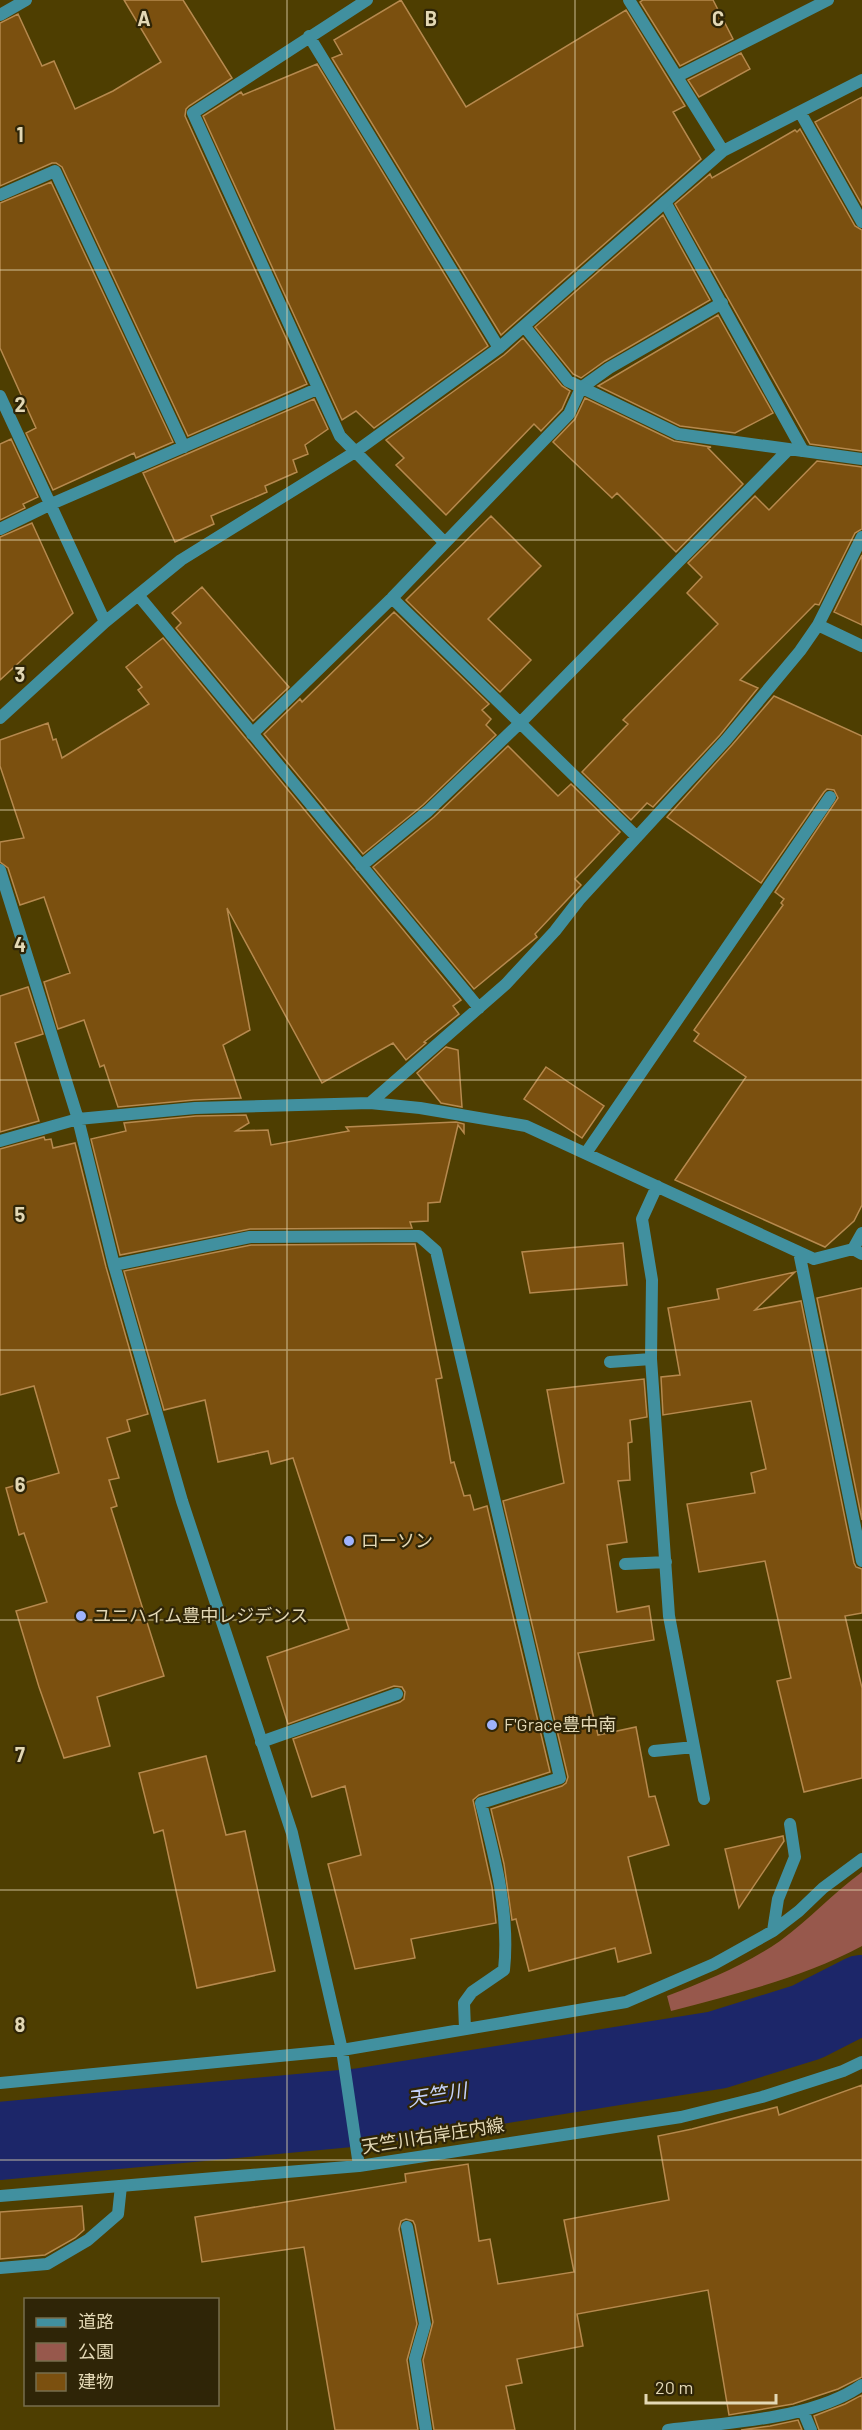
<svg xmlns="http://www.w3.org/2000/svg" width="862" height="2430" font-family="Barlow,'Noto Sans JP',sans-serif">
  <style>
    .green { fill: #97584c }
    .lines { fill: none; stroke-linecap: round; stroke-linejoin: round }
    .river { stroke: #1c2669; stroke-width: 78 }
    .building { fill: #7b500f; stroke: #b6894e; stroke-width: 1.5 }
    .service { stroke: #41909f; stroke-width: 12 }
    .minor { stroke: #41909f; stroke-width: 12 }
    .grid { fill: none; stroke: #e3d8b5; stroke-width: 1.5; stroke-opacity: 0.55 }
    .poi-dot { fill: #9fb3fd; stroke: #2f2507; stroke-width: 2 }
    .labels { text-anchor: middle; stroke-width: 4.5; stroke-linejoin: round; paint-order: stroke }
    .poi-label { font-size: 18px; fill: #e3d8b5; stroke: #2f2507; text-anchor: start }
    .street-label { font-size: 18px; fill: #e3d8b5; stroke: #2f2507 }
    .water-label { font-size: 20px; font-style: italic; fill: #c5d2fb; stroke: #2f2507 }
    .grid-label { font-size: 20px; text-anchor: middle; font-weight: bold; fill: #e3d8b5; stroke: #2f2507; stroke-width: 4.5; stroke-linejoin: round; paint-order: stroke }
  </style>
  <rect width="100%" height="100%" fill="#4e3e01"/>
  <path class="green" d="M 862,1872 L 862,1946 C 802,1978 736,1994 671,2011 L 667,1996 C 706,1981 745,1965 780,1941 C 809,1920 833,1893 862,1872 Z"/>
  <g class="lines">
    <path class="river" d="M 0,2141 L 362,2107 L 717,2050 L 807,2022 L 862,1994"/>
  </g>
  <path class="building" d="M 124,0 L 183,0 L 232,78 L 189,106 L 186,109 L 185,116 L 307,384 L 188,436 L 62,167 L 56,163 L 52,163 L 0,186 L 0,23 L 18,14 L 42,66 L 54,61 L 75,109 L 113,91 L 161,62 Z
    M 401,0 L 466,107 L 626,10 L 685,106 L 673,112 L 701,159 L 501,335 L 332,58 L 342,54 L 334,40 Z
    M 643,0 L 713,0 L 733,39 L 680,66 L 640,2 Z
    M 741,53 L 750,69 L 699,97 L 688,80 Z
    M 317,64 L 488,346 L 374,428 L 356,411 L 342,420 L 203,116 L 241,92 L 243,95 Z
    M 862,97 L 862,205 L 815,122 Z
    M 800,129 L 855,226 L 862,230 L 862,451 L 810,444 L 675,204 L 710,174 L 712,178 L 795,130 L 797,132 Z
    M 51,182 L 173,442 L 136,458 L 134,453 L 53,490 L 26,433 L 36,428 L 0,348 L 0,203 Z
    M 663,215 L 710,300 L 605,361 L 581,378 L 573,374 L 535,327 Z
    M 718,315 L 773,413 L 735,433 L 680,426 L 598,386 Z
    M 523,338 L 562,386 L 570,391 L 562,409 L 541,431 L 534,424 L 446,515 L 396,465 L 404,458 L 386,440 L 504,355 Z
    M 585,398 L 674,441 L 711,447 L 708,448 L 743,484 L 676,552 L 617,493 L 612,498 L 553,442 L 575,419 Z
    M 314,399 L 328,429 L 305,445 L 308,454 L 293,460 L 297,472 L 265,486 L 267,492 L 211,516 L 214,524 L 175,542 L 143,473 Z
    M 11,439 L 38,497 L 23,504 L 25,508 L 0,520 L 0,444 Z
    M 817,461 L 862,467 L 862,529 L 855,533 L 819,605 L 815,604 L 740,680 L 758,688 L 720,735 L 653,807 L 647,803 L 631,820 L 582,772 L 628,724 L 623,720 L 718,624 L 687,593 L 702,577 L 688,563 L 755,496 L 769,510 Z
    M 491,516 L 541,566 L 488,619 L 531,660 L 500,692 L 406,600 Z
    M 32,523 L 73,613 L 0,680 L 0,537 Z
    M 862,555 L 862,625 L 834,612 Z
    M 202,587 L 289,687 L 253,721 L 176,628 L 181,623 L 172,613 Z
    M 394,612 L 489,704 L 482,710 L 491,719 L 486,725 L 496,735 L 423,805 L 363,854 L 264,734 L 300,699 L 302,702 Z
    M 163,638 L 461,1000 L 453,1006 L 459,1014 L 424,1042 L 426,1043 L 406,1060 L 393,1043 L 322,1083 L 227,908 L 250,1030 L 223,1045 L 241,1098 L 194,1100 L 118,1107 L 104,1065 L 100,1067 L 84,1020 L 58,1029 L 44,982 L 70,973 L 44,897 L 20,905 L 8,868 L 0,862 L 0,842 L 24,838 L 0,766 L 0,740 L 48,723 L 53,740 L 56,739 L 62,758 L 149,704 L 138,690 L 142,687 L 126,667 Z
    M 774,696 L 862,736 L 862,1205 L 854,1221 L 825,1247 L 675,1180 L 746,1077 L 694,1041 L 699,1034 L 694,1030 L 783,905 L 781,903 L 784,899 L 775,892 L 838,798 L 834,790 L 827,789 L 824,792 L 761,883 L 667,817 L 732,745 Z
    M 508,746 L 558,796 L 571,784 L 620,832 L 575,879 L 581,885 L 535,934 L 537,937 L 474,989 L 373,867 L 434,817 Z
    M 28,987 L 43,1034 L 15,1043 L 39,1121 L 0,1132 L 0,996 Z
    M 446,1047 L 458,1050 L 462,1107 L 441,1103 L 417,1073 Z
    M 546,1067 L 604,1106 L 582,1138 L 524,1099 Z
    M 246,1115 L 249,1123 L 236,1131 L 268,1130 L 271,1145 L 349,1131 L 346,1127 L 456,1122 L 464,1124 L 464,1133 L 458,1125 L 440,1202 L 428,1203 L 428,1221 L 410,1222 L 412,1228 L 250,1229 L 120,1255 L 91,1139 L 126,1131 L 124,1123 L 196,1116 Z
    M 44,1137 L 45,1140 L 51,1139 L 53,1148 L 75,1143 L 106,1267 L 148,1414 L 127,1420 L 130,1431 L 107,1438 L 119,1478 L 109,1480 L 117,1506 L 111,1508 L 164,1676 L 97,1697 L 110,1746 L 64,1758 L 39,1687 L 16,1611 L 47,1602 L 24,1533 L 19,1535 L 6,1488 L 59,1473 L 34,1386 L 0,1395 L 0,1149 Z
    M 623,1243 L 627,1285 L 530,1293 L 522,1252 Z
    M 415,1244 L 442,1378 L 436,1379 L 451,1463 L 454,1462 L 464,1496 L 470,1495 L 474,1510 L 487,1506 L 550,1772 L 479,1795 L 473,1800 L 492,1887 L 496,1923 L 411,1939 L 415,1958 L 355,1969 L 328,1864 L 361,1855 L 345,1786 L 312,1797 L 293,1739 L 400,1702 L 404,1699 L 405,1692 L 402,1687 L 394,1686 L 288,1724 L 267,1657 L 349,1629 L 293,1458 L 271,1464 L 268,1451 L 218,1462 L 205,1400 L 164,1410 L 124,1271 L 251,1245 Z
    M 795,1272 L 755,1310 L 801,1301 L 854,1563 L 856,1567 L 862,1569 L 862,1613 L 845,1616 L 862,1688 L 862,1778 L 804,1792 L 777,1681 L 791,1678 L 765,1561 L 699,1572 L 687,1504 L 755,1493 L 751,1473 L 766,1469 L 751,1401 L 663,1415 L 661,1377 L 680,1375 L 668,1308 L 719,1299 L 717,1289 Z
    M 862,1288 L 862,1520 L 817,1298 Z
    M 644,1379 L 647,1417 L 630,1420 L 632,1442 L 628,1443 L 630,1480 L 618,1481 L 627,1542 L 607,1545 L 617,1612 L 649,1606 L 654,1640 L 578,1653 L 598,1735 L 636,1727 L 649,1797 L 655,1796 L 669,1845 L 628,1857 L 651,1953 L 618,1962 L 615,1948 L 529,1971 L 516,1919 L 512,1920 L 504,1864 L 491,1809 L 562,1786 L 566,1783 L 568,1777 L 503,1501 L 564,1483 L 547,1390 Z
    M 206,1756 L 226,1835 L 245,1831 L 275,1971 L 197,1988 L 163,1830 L 154,1833 L 139,1773 Z
    M 783,1836 L 784,1841 L 739,1908 L 725,1849 Z
    M 862,2085 L 862,2377 L 838,2389 L 793,2404 L 729,2415 L 708,2290 L 577,2314 L 583,2346 L 517,2359 L 522,2383 L 506,2386 L 515,2430 L 434,2430 L 423,2360 L 433,2322 L 415,2225 L 413,2221 L 406,2219 L 401,2221 L 399,2229 L 417,2324 L 407,2360 L 418,2430 L 335,2430 L 304,2247 L 202,2262 L 195,2217 L 406,2182 L 405,2174 L 468,2164 L 479,2241 L 490,2239 L 498,2284 L 574,2272 L 564,2220 L 669,2200 L 658,2136 L 692,2129 L 777,2107 L 779,2115 Z
    M 82,2206 L 84,2230 L 75,2238 L 45,2255 L 0,2259 L 0,2212 Z
    M 862,2395 L 862,2430 L 819,2430 L 814,2416 L 845,2404 Z
    M 798,2420 L 802,2430 L 741,2430 L 770,2426 Z"/>
  <g class="lines">
    <path class="service" d="M 665,202 L 803,451
      M 581,388 L 609,368 L 722,303
      M 261,1742 L 397,1694
      M 407,2227 L 425,2324 L 415,2359 L 426,2430
      M 0,2268 L 47,2264 L 88,2240 L 118,2214 L 121,2186"/>
    <path class="minor" d="M 367,0 L 193,113 L 340,436 L 445,543
      M 629,0 L 723,151
      M 0,15 L 26,0
      M 309,36 L 499,348
      M 678,76 L 828,0
      M 800,112 L 862,222
      M 0,195 L 55,171 L 184,447
      M 525,327 L 568,381 L 678,434 L 862,459
      M 0,396 L 105,622
      M 0,529 L 49,505 L 317,389
      M 138,595 L 479,1008
      M 392,598 L 637,837
      M 818,625 L 862,646
      M 0,718 L 105,622 L 181,560 L 355,452 L 499,348 L 723,151 L 862,80
      M 252,734 L 392,598 L 569,414 L 581,388
      M 361,866 L 428,811 L 521,722 L 789,449
      M 0,870 L 78,1119 L 114,1265 L 182,1501 L 292,1833 L 342,2050 L 359,2166
      M 370,1103 L 506,984 L 555,931 L 579,900 L 726,740 L 800,651 L 818,625 L 862,537
      M 0,1141 L 78,1119 L 195,1108 L 370,1103 L 420,1108 L 526,1126 L 814,1259 L 853,1249 L 862,1254
      M 586,1153 L 830,797
      M 657,1186 L 642,1219 L 652,1280 L 651,1359 L 669,1616 L 704,1799
      M 853,1249 L 862,1233
      M 799,1252 L 862,1561
      M 114,1265 L 250,1237 L 419,1236 L 436,1251 L 560,1778 L 481,1803 C 495,1857 510,1915 504,1970 L 472,1992 L 464,2003 L 465,2029
      M 610,1362 L 651,1359
      M 625,1564 L 666,1562
      M 654,1751 L 694,1747
      M 773,1931 L 778,1899 L 795,1857 L 790,1824
      M 0,2083 L 342,2050 L 626,2002 L 714,1964 L 773,1931 L 799,1911 L 823,1888 L 862,1859
      M 0,2196 L 359,2166 L 681,2117 L 762,2097 L 843,2071 L 862,2062
      M 803,2411 L 811,2430
      M 668,2430 C 728,2422 812,2420 862,2385"/>
  </g>
  <path class="grid" d="M 287,0 L 287,2430M 575,0 L 575,2430M 0,270 L 862,270M 0,540 L 862,540M 0,810 L 862,810M 0,1080 L 862,1080M 0,1350 L 862,1350M 0,1620 L 862,1620M 0,1890 L 862,1890M 0,2160 L 862,2160"/>
  <g class="poi-dot">
    <circle cx="349" cy="1541" r="6"/>
    <circle cx="81" cy="1616" r="6"/>
    <circle cx="492" cy="1725" r="6"/>
  </g>
  <g class="labels">
    <g class="poi-label">
      <text x="361" y="1547">ローソン</text>
      <text x="93" y="1622">ユニハイム豊中レジデンス</text>
      <text x="504" y="1731">F'Grace豊中南</text>
    </g>
    <g class="street-label">
      <text transform="translate(433 2136) rotate(-9)" y="6">天竺川右岸庄内線</text>
    </g>
    <g class="water-label">
      <text transform="translate(437 2095) rotate(-9)" y="7">天竺川</text>
    </g>
  </g>
  <g class="grid-label">
    <text x="144" y="26">A</text>
    <text x="431" y="26">B</text>
    <text x="718" y="26">C</text>
    <text x="20" y="142">1</text>
    <text x="20" y="412">2</text>
    <text x="20" y="682">3</text>
    <text x="20" y="952">4</text>
    <text x="20" y="1222">5</text>
    <text x="20" y="1492">6</text>
    <text x="20" y="1762">7</text>
    <text x="20" y="2032">8</text>
  </g>
  <rect x="24" y="2298" width="195" height="108" fill="#2f2507" stroke="#776d4d" stroke-width="1.5"/>
  <rect x="36" y="2318" width="30" height="9" fill="#41909f" stroke="#776d4d" stroke-width="1.5"/>
  <text x="78" y="2328" font-size="18" fill="#e3d8b5">道路</text>
  <rect x="36" y="2343" width="30" height="18" fill="#97584c" stroke="#776d4d" stroke-width="1.5"/>
  <text x="78" y="2358" font-size="18" fill="#e3d8b5">公園</text>
  <rect x="36" y="2373" width="30" height="18" fill="#7b500f" stroke="#776d4d" stroke-width="1.5"/>
  <text x="78" y="2388" font-size="18" fill="#e3d8b5">建物</text>
  <path d="M646 2394v9h130v-9" fill="none" stroke="#e3d8b5" stroke-width="3"/>
  <text x="655" y="2394" font-size="18" fill="#e3d8b5" stroke="#2f2507" stroke-width="4.5" paint-order="stroke">20 m</text>
</svg>
